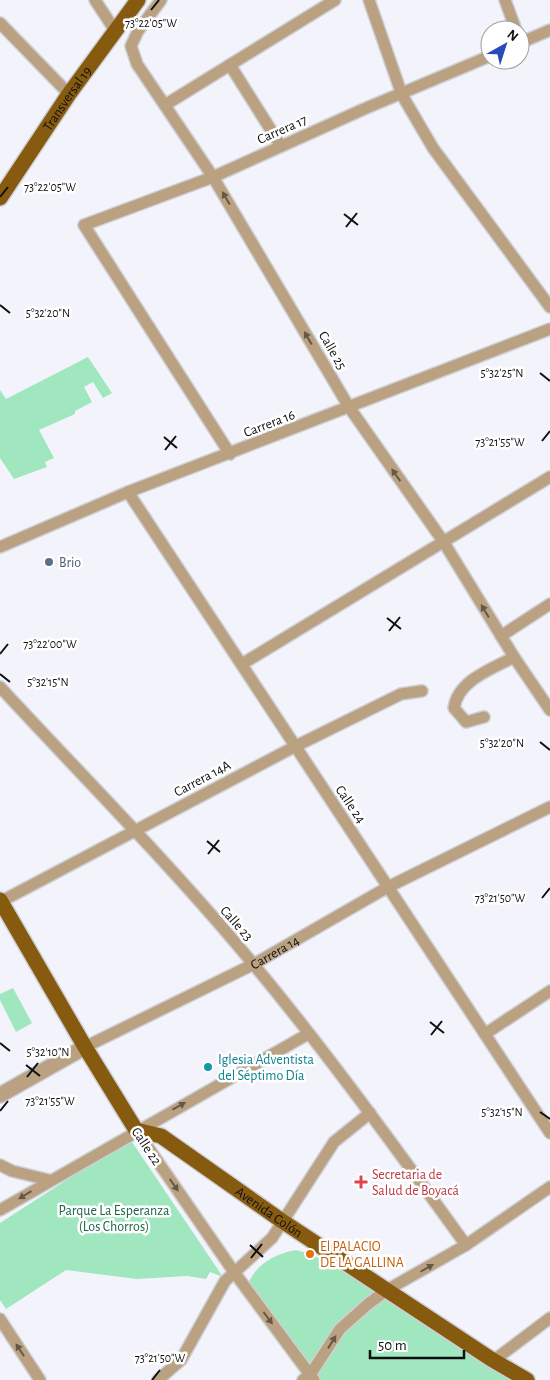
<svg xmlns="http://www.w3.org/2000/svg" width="550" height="1380" font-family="'Alegreya Sans',sans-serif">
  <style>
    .green { fill: #a0e6bf }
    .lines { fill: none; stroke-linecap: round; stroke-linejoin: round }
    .minor-casing { stroke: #cfcfd6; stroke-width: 14 }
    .tertiary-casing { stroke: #cfcfd6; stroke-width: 18 }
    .primary-casing { stroke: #cfcfd6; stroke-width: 18 }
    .minor { stroke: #baa181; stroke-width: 11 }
    .tertiary { stroke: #baa181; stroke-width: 15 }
    .primary { stroke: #875b0f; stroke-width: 15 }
    .oneway { fill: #645849 }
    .ticks { fill: none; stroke: #0f0f11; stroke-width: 2 }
    .service-dot { fill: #5c6f8a; stroke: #fff; stroke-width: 2 }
    .culture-dot { fill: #0f9aa8; stroke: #fff; stroke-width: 2 }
    .health-dot { fill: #e0444e; stroke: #fff; stroke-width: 2 }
    .food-dot { fill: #e8710a; stroke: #fff; stroke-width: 2 }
    .labels { text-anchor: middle; stroke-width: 5; stroke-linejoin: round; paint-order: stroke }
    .street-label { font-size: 14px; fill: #0f0f11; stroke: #fff }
    .service-label { font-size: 14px; fill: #4e5e75; stroke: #fff; text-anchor: start }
    .culture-label { font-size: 14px; fill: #0d838f; stroke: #fff; text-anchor: start }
    .health-label { font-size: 14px; fill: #be3a42; stroke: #fff; text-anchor: start }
    .park-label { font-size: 14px; fill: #1d6645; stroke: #fff }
    .food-label { font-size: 14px; fill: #c56008; stroke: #fff; text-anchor: start }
    .ticks-label { font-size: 12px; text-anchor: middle; fill: #0f0f11; stroke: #fff; stroke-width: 5; stroke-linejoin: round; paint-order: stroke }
  </style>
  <rect width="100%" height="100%" fill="#f3f4fb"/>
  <path class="green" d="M 88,357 L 112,393 L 103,398 L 93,382 L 84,387 L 92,402 L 75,411 L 75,414 L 39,430 L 54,458 L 45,462 L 47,467 L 14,479 L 0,458 L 0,390 L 6,399 Z
    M 13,988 L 32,1023 L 16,1032 L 0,1000 L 0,994 Z
    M 130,1139 L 223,1277 L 210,1272 L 206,1279 L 187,1276 L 137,1279 L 66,1270 L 6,1309 L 0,1300 L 0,1223 Z
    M 296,1250 L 310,1254 L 387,1291 L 523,1380 L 317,1380 L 248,1284 C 256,1264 275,1254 296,1250 Z"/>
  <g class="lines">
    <g class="minor-casing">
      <g id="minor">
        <path d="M 95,0 L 116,32"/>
        <path d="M 161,0 L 138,31 L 131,46 L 137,64 L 213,177 L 349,407 L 443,541 L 514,657 L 550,710"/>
        <path d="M 369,0 L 402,95 L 433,148 L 550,307"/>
        <path d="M 505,0 L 516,30"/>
        <path d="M 0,23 L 69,94"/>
        <path d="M 520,43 L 550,30"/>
        <path d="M 230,65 L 281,146"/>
        <path d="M 165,105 L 335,0"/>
        <path d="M 230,454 L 84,225 L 213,177 L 364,109 L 490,56"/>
        <path d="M 128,492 L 550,1133"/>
        <path d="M 0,547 L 128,492 L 550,329"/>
        <path d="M 501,636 L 550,604"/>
        <path d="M 242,664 L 550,477"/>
        <path d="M 0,687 C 85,779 175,869 254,965 C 329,1055 397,1150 466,1245"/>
        <path d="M 484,717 L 466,722 L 454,708 C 458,680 492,669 514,657"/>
        <path d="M 0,902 L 294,747 L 401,694 L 422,691"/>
        <path d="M 485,1034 L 550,991"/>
        <path id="s1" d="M 85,1047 L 254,964 L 388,887 L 550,807"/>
        <path d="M 136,1130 L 234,1272 L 314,1380"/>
        <path d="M 0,1165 L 12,1171 L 49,1180"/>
        <path d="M 0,1210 L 308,1034"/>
        <path d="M 0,1319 L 40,1380"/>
        <path d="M 493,1361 L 550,1318"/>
        <path d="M 158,1380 L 181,1360 L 225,1281 L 272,1238 L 334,1142 L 370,1113"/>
        <path d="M 303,1380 L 310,1375 L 340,1329 L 368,1304 L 387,1290 L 466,1245 L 550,1187"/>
      </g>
    </g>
    <g class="tertiary-casing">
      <path id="tertiary" d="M 0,1095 L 85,1047"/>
    </g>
    <g class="primary-casing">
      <g id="primary">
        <path id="s2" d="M 0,198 L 69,94 L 138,0"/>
        <path id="s3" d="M 0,900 L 85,1047 L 136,1130 L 161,1136 L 282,1221 L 491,1359 L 527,1380"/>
      </g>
    </g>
    <use href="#minor" class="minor"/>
    <use href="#tertiary" class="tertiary"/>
    <use href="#primary" class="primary"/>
  </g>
  <defs><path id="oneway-solid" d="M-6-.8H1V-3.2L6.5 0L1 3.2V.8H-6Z" transform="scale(1.25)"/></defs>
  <g class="oneway">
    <use href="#oneway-solid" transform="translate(226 198) rotate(-120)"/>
    <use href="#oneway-solid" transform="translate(308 338) rotate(-120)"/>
    <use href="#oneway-solid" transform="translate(396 475) rotate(-125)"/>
    <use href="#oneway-solid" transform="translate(485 611) rotate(-121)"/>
    <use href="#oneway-solid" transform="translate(179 1106) rotate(-29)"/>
    <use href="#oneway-solid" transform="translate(174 1185) rotate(55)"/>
    <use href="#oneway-solid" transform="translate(25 1195) rotate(149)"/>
    <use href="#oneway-solid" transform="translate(427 1268) rotate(-30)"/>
    <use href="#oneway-solid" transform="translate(268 1318) rotate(53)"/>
    <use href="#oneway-solid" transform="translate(332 1342) rotate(-58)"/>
    <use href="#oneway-solid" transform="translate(20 1350) rotate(-123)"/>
  </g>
  <path class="ticks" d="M 151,10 L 159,0M 0,197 L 8,187M 344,214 L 358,225M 346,227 L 357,213M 0,305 L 10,313M 540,373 L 550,381M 164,437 L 177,448M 542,441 L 550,431M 165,450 L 176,436M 387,618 L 401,629M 389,631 L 400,617M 0,654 L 8,644M 0,674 L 10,682M 540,742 L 550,750M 207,841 L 220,852M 208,854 L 219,840M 542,898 L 550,888M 430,1022 L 444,1033M 431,1035 L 442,1021M 0,1043 L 10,1051M 26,1065 L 40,1076M 27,1077 L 38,1063M 0,1111 L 8,1101M 540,1112 L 550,1119M 250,1245 L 263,1257M 251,1258 L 262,1244M 152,1380 L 160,1370"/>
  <circle class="service-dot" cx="49" cy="562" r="5"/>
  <circle class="culture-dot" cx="208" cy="1067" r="5"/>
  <path class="health-dot" d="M358.5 1174.5h5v5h5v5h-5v5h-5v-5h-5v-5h5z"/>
  <circle class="food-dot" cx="310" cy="1254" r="5"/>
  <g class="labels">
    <g class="street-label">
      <text dy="5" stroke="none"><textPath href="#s2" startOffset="120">Transversal 19</textPath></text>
      <text transform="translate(282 129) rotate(-24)" y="5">Carrera 17</text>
      <text transform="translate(333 350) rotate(60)" y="5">Calle 25</text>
      <text transform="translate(269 423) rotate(-21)" y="5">Carrera 16</text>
      <text transform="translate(202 778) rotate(-28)" y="5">Carrera 14A</text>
      <text transform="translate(351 804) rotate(56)" y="5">Calle 24</text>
      <text transform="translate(237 923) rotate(48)" y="5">Calle 23</text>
      <text dy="5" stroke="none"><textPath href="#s1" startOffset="212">Carrera 14</textPath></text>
      <text transform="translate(147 1146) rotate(56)" y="5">Calle 22</text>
      <text dy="5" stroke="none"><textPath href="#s3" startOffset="425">Avenida Colón</textPath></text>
    </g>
    <g class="service-label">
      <text x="59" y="567">Brio</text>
    </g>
    <g class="culture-label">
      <text x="218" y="1064">Iglesia Adventista<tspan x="218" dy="16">del Séptimo Día</tspan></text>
    </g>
    <g class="health-label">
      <text x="372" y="1179">Secretaria de<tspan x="372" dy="16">Salud de Boyacá</tspan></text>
    </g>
    <g class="park-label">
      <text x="114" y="1215">Parque La Esperanza<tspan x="114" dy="16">(Los Chorros)</tspan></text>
    </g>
    <g class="food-label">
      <text x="320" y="1251">El PALACIO<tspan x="320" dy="16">DE LA GALLINA</tspan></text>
    </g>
  </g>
  <g class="ticks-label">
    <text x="151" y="27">73°22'05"W</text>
    <text x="50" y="191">73°22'05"W</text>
    <text x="48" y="317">5°32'20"N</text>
    <text x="502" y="377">5°32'25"N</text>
    <text x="500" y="446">73°21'55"W</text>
    <text x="50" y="648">73°22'00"W</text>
    <text x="48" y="686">5°32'15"N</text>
    <text x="502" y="747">5°32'20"N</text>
    <text x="500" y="902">73°21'50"W</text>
    <text x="48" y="1056">5°32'10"N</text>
    <text x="50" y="1105">73°21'55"W</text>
    <text x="502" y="1116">5°32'15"N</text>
    <text x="160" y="1362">73°21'50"W</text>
  </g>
  <g transform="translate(505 45) rotate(39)"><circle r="24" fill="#ffffff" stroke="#9f9fa0"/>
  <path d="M0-4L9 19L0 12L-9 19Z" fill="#264bba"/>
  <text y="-8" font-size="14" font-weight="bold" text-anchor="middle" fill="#0f0f11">N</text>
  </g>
  <path d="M370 1350v8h94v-8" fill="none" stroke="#0f0f11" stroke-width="2.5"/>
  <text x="378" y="1350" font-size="15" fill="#0f0f11" stroke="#ffffff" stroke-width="4" paint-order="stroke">50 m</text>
</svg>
